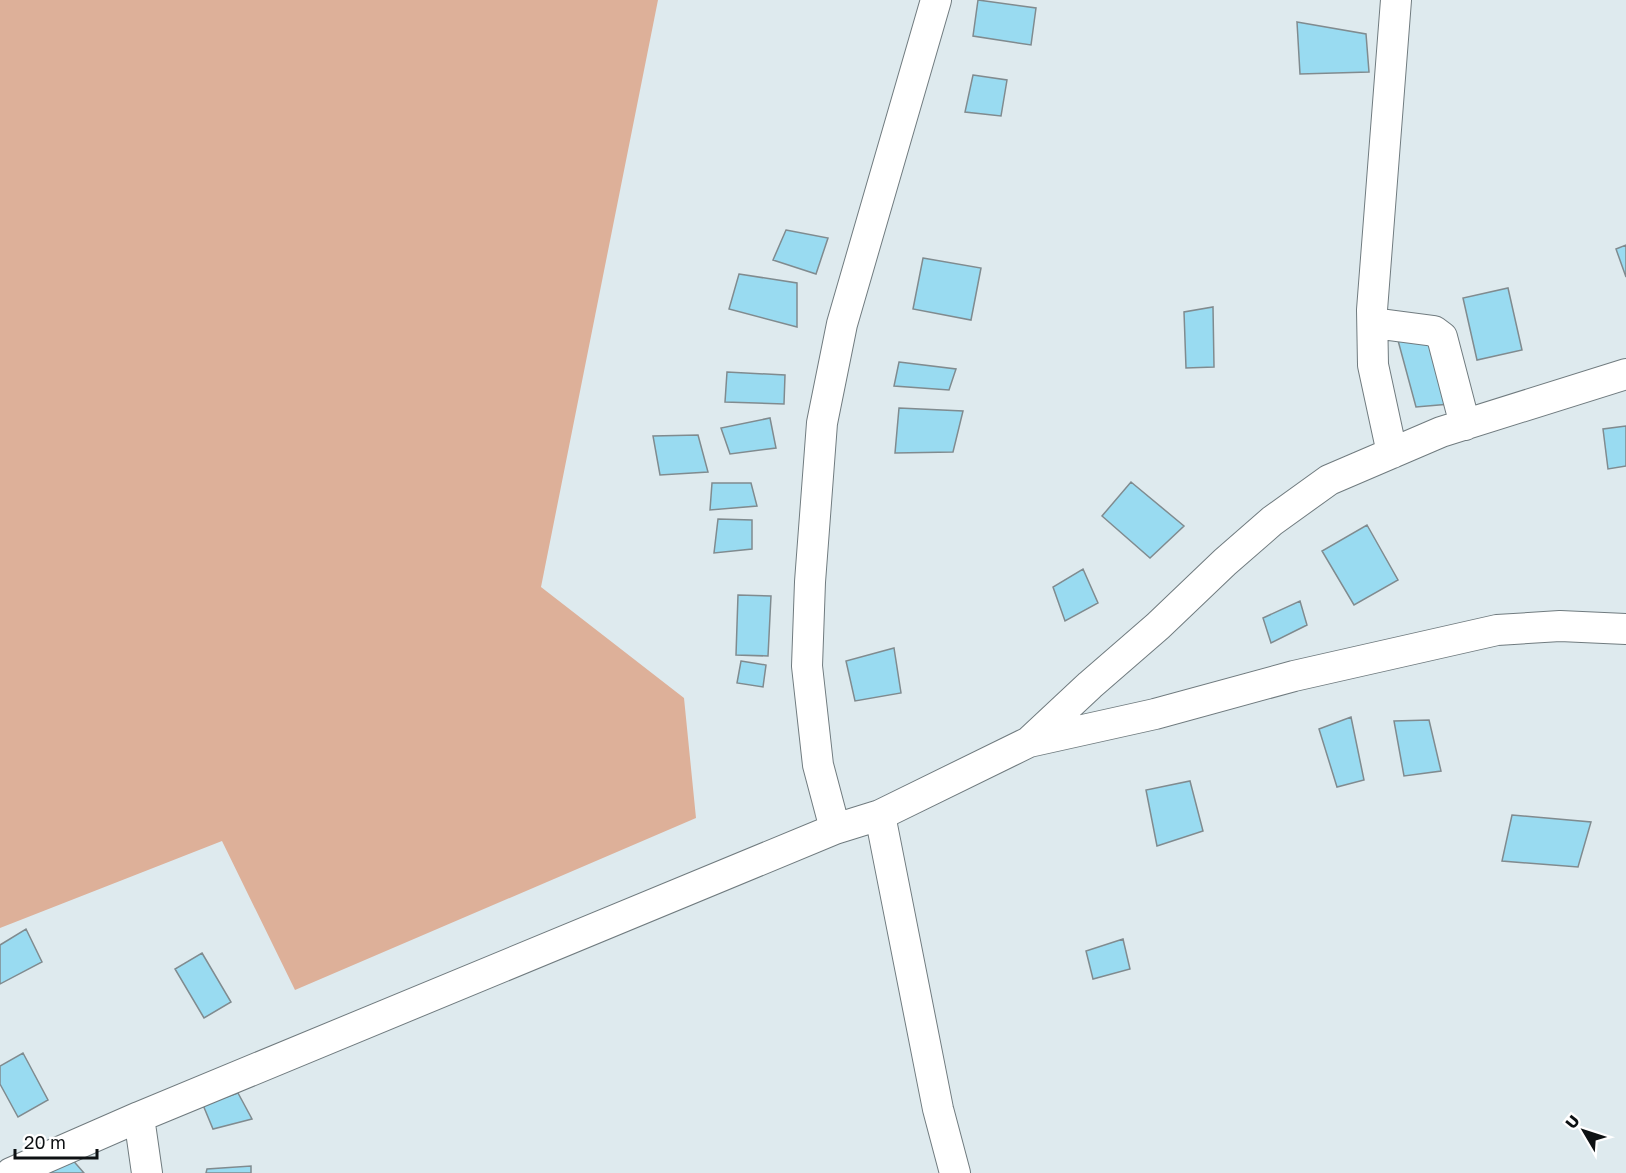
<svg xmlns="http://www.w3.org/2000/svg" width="1626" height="1173" font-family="'Golos Text',sans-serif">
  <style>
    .green { fill: #ddb099 }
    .building { fill: #99dbf1; stroke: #808b8f; stroke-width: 1.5 }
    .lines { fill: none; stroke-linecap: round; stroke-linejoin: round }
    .street-casing { stroke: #707b7f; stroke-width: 32 }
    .street { stroke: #fff; stroke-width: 30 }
  </style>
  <rect width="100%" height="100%" fill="#deeaee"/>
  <path class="green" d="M 0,0 L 658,0 L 541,587 L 684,698 L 696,818 L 295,990 L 222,841 L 0,928 Z"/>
  <path class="building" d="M 978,0 L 1036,8 L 1031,45 L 973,36 Z
    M 1297,22 L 1366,34 L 1369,72 L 1300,74 Z
    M 973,75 L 1007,80 L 1001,116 L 965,112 Z
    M 786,230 L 828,238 L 816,274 L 773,260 Z
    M 1626,245 L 1626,277 L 1616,249 Z
    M 923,258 L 981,268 L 971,320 L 913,309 Z
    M 739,274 L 797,283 L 797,327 L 729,309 Z
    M 1508,288 L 1522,350 L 1477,360 L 1463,298 Z
    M 1213,307 L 1214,367 L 1186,368 L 1184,312 Z
    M 1396,333 L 1431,336 L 1450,404 L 1416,407 Z
    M 899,362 L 956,369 L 949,390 L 894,386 Z
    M 727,372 L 785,375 L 784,404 L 725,402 Z
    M 899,408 L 963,411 L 953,452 L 895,453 Z
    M 770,418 L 776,448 L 730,454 L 721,428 Z
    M 1626,426 L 1626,466 L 1608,469 L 1603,429 Z
    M 698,435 L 708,472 L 660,475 L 653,436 Z
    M 1131,482 L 1184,526 L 1150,558 L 1102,516 Z
    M 712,483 L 751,483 L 757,506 L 710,510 Z
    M 718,519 L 752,520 L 752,549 L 714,553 Z
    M 1367,525 L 1398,580 L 1354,605 L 1322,551 Z
    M 1083,569 L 1098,603 L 1065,621 L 1053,587 Z
    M 738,595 L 771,596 L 768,656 L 736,655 Z
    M 1300,601 L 1307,625 L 1271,643 L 1263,618 Z
    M 894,648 L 901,693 L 855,701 L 846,661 Z
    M 741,661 L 766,665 L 763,687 L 737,683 Z
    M 1351,717 L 1364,780 L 1337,787 L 1319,729 Z
    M 1429,720 L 1441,771 L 1404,776 L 1394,721 Z
    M 1190,781 L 1203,831 L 1157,846 L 1146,790 Z
    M 1512,815 L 1591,822 L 1578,867 L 1502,861 Z
    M 26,929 L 42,962 L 0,984 L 0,945 Z
    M 1123,939 L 1130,969 L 1093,979 L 1086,951 Z
    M 202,953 L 231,1002 L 204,1018 L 175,969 Z
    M 23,1053 L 48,1100 L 18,1117 L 0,1084 L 0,1066 Z
    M 238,1093 L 252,1119 L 213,1129 L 203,1105 Z
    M 70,1157 L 84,1173 L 30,1173 Z
    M 251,1166 L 251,1173 L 206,1173 L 207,1169 Z"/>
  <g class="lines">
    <g class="street-casing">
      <path id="street" d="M 1373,323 L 1434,331 L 1442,337 L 1465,425
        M 1392,453 L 1373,365 L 1372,310 L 1396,0
        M 1029,742 L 1090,685 L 1158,626 L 1225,562 L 1272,521 L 1329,480 L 1441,432 L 1626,374
        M 880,815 L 938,1109 L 955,1173
        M 835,829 L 818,765 L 807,666 L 810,582 L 822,423 L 842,324 L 936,0
        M 139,1117 L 835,829 L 880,815 L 1029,742 L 1155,714 L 1294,676 L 1497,630 L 1560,626 L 1626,629
        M 11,1173 L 139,1117 L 147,1173"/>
    </g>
    <use href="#street" class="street"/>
  </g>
  <g transform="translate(1584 1131) rotate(309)" stroke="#ffffff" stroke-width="4.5" paint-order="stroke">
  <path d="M0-4.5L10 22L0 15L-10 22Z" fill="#0d1113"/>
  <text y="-9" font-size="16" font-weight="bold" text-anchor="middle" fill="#0d1113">U</text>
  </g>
  <path d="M15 1149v9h82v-9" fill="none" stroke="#0d1113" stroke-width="3"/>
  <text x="24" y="1149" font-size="18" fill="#0d1113" stroke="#ffffff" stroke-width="4.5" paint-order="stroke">20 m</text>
</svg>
